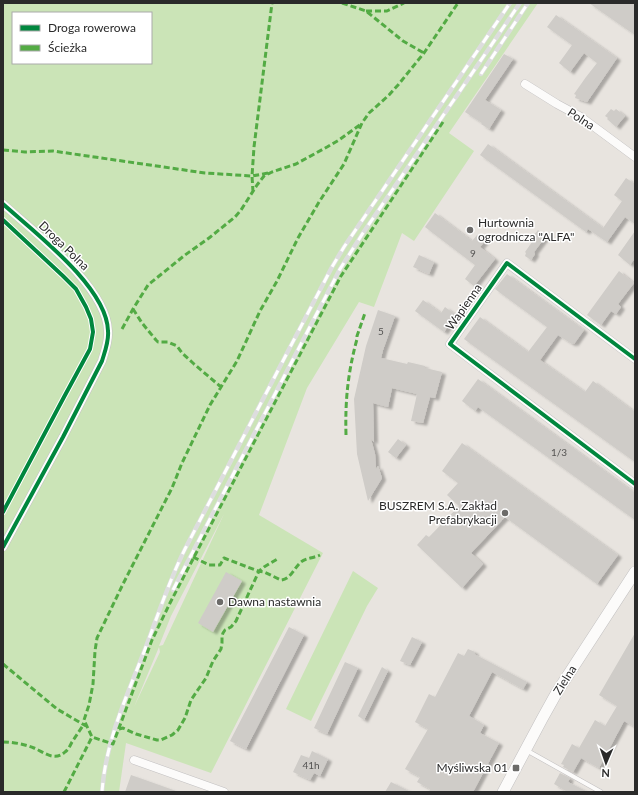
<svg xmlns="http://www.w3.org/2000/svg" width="638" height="795" font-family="Lato,sans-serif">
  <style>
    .green { fill: #cbe4b7; fill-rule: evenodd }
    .building { fill: #cfccc8; filter: url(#shadow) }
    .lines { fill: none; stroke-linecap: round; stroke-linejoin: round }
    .lane-casing { stroke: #c2c0c1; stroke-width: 5 }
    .street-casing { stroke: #c2c0c1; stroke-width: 9 }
    .secondary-casing { stroke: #c2c0c1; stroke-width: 12 }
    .lane { stroke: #fcfbfa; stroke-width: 4 }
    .street { stroke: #fcfbfa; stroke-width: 8 }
    .secondary { stroke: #fcfbfa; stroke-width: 11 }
    .rail-casing { stroke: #ddddde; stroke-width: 4.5 }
    .rail { stroke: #fff; stroke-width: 3; stroke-dasharray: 9; stroke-linecap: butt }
    .quiet { stroke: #53ab44; stroke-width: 3; stroke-dasharray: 6 3; stroke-linecap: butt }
    .cycleway-casing { stroke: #fff; stroke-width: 6 }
    .cycleway { stroke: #00873e; stroke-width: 4 }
    .poi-dot { fill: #6c6b69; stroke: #fff; stroke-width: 1.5 }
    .labels { text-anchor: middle; stroke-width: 3; stroke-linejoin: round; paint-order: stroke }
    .number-label { font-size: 10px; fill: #545352 }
    .street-label { font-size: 12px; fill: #2a2a2a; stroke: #fff }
    .poi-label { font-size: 12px; fill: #2a2a2a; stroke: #fff; text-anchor: start }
  </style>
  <defs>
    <filter id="shadow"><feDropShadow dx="4" dy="2.5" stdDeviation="1" flood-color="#0004"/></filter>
  </defs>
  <rect width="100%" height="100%" fill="#e8e4df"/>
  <path class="green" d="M 3,3 L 538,3 L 449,133 L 474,151 L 414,241 L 402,233 L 374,307 L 359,302 L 307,388 L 259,515 L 323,553 L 211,773 L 126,743 L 119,792 L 3,792 ZM 13,13 L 151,13 L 151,63 L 13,63 ZM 224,514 L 163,645 L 159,646 L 171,616 ZM 159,647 L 160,652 L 134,707 Z
    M 353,571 L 378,588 L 367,606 L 311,721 L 286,709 Z"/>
  <path class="building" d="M 589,3 L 635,3 L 635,35 Z
    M 556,15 L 617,58 L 587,102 L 575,98 L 576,95 L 574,94 L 586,77 L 597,63 L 584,53 L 570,72 L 559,63 L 572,45 L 547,27 Z
    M 504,54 L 513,59 L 485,100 L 501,110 L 489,129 L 481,124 L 482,123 L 465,112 Z
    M 611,109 L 614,111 L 616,109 L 625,116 L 616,127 L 607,119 L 608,118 L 605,116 Z
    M 488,144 L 603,228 L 622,201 L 614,195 L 626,178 L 635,184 L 635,224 L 625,217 L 607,242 L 588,229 L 586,232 L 480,155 Z
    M 435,213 L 472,241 L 477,235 L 485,241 L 480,247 L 495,259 L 474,286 L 465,279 L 475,265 L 425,227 Z
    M 538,230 L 546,236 L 534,252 L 535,254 L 531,260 L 525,256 L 526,253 L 525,252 L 532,242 L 530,240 Z
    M 635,231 L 635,258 L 630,265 L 618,255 Z
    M 419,255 L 434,262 L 429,274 L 413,267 Z
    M 619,271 L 634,283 L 618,304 L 621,307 L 616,314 L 611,311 L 601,325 L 587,315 Z
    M 507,274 L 584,330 L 574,344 L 573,342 L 572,344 L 558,335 L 540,360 L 585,392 L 593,381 L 635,412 L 635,462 L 464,339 L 480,317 L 528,352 L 547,327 L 495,289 Z
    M 423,300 L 441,313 L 445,307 L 456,315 L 444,332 L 415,311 Z
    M 378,310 L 395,316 L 383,350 L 381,358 L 407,364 L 408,362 L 425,366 L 425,368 L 442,372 L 435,398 L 430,397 L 423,423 L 411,421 L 417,394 L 392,388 L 388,407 L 373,403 L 374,442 L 371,439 L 375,454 L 376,469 L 378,466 L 382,478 L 368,501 L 357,454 L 354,399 L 366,346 Z
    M 478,379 L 635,493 L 635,520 L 478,407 L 475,411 L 462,401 Z
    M 398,439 L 406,445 L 396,458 L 388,452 Z
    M 462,443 L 618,555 L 597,584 L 505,517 L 471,553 L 483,564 L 462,588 L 417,545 L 426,535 L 429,537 L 459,506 L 447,495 L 458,483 L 442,471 Z
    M 226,572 L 242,581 L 213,632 L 198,623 Z
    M 289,627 L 304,635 L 246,749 L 230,741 Z
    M 635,633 L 635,727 L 624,721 L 599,768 L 581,758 L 573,772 L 563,767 L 564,765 L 561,764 L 572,744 L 579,748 L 595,720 L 605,726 L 617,706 L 599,695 Z
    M 412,637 L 422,642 L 410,665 L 400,661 Z
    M 468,649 L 475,652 L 474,654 L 527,682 L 523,689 L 492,672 L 469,716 L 484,725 L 480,733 L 499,743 L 473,792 L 429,792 L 430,789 L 417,782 L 420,777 L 405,769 L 428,729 L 415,722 L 429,694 L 435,697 L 458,653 L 464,656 Z
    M 345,662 L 358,668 L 327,734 L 314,728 Z
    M 382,667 L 388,671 L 364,720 L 358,716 Z
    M 312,751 L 328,759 L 320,776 L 314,773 L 310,780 L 293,772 L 301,755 L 309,758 Z
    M 560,773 L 570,778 L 568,782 L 588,792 L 568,792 L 554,784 Z
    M 131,775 L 176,791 L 175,792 L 125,792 Z
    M 391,782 L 411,792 L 385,792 Z"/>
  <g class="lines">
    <g class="lane-casing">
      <path id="lane" d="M 526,750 L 601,792"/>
    </g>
    <g class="street-casing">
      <path id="street" d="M 525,84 L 557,104 L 581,117 L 635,157
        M 3,204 C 34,232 107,287 108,331 C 109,341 105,351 102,361 L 63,437 L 3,547
        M 635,359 L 507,263 L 450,344 L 635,484
        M 134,760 L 224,792"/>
    </g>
    <g class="secondary-casing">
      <path id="secondary" d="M 503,792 L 542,719 L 557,692 L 635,572"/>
    </g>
    <use href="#lane" class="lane"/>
    <use href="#street" class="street"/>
    <use href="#secondary" class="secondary"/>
    <g class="rail-casing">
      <path id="rail" d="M 481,74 L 528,3
        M 173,590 L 340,269 L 363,233 L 520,3
        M 102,792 C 106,738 128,694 147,644 C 159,612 170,579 185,549 L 298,332 L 332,267 L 344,247 L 510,3"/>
    </g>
    <use href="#rail" class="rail"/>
    <path class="quiet" d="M 342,3 L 366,11 L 403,41 L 424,53
      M 366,11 L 387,11 L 404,3
      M 443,122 L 341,276 L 170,603 L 152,640 L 113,744 L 92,737 L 84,720 L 89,705 L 93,684 L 95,651 L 97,638 L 123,584 L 172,488 L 182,463 L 210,405 L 237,361 L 260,311 L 277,281 L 298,238 L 319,202 L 344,164 L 362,123 L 369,113 L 389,95 L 398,85 L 424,53 L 458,3
      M 3,150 L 25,152 L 53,151 L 205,173 L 252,176 L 268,173
      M 253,192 L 252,176 L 254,147 L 272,3
      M 133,309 L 142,323 L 156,340 L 158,342 L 168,342 L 177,346 L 182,353 L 194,364 L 221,387
      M 122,329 L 133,309 L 148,285 L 185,255 L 209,238 L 235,217 L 241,210 L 257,185 L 264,176 L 272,172 L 296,164 L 327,147 L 339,140 L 361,124
      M 346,435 C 345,400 348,372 357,339 L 357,336 L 365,313
      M 193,557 L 209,565 L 220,565 L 224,558 L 258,571 L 264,572 L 281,580 C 291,579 294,568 301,562 C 306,558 314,558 320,555
      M 3,664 L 57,709 L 86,726
      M 119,729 L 123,728 L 136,734 L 157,740 L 161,740 L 172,735 L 178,730 L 185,718 L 191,700 L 206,678 L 213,661 L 221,649 L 222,643 L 222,636 L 223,633 L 225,630 L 231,627 L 236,621 L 259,571 L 264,567 L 279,558
      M 3,742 C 13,742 24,744 34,748 C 44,752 54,762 65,752 C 68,750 70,746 72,742 C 76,736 80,730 84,724
      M 64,792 L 92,737"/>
    <g class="cycleway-casing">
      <path id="cycleway" d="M 3,204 C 34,232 107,287 108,331 C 109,341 105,351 102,361 L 63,437 L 3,547
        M 3,220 L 63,276 L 76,289 L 86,307 L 91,319 L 93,332 L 90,349 L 64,397 L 3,512
        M 635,359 L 507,263 L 450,344 L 635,484"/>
    </g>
    <use href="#cycleway" class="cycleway"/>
  </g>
  <g class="poi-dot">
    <circle cx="470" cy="230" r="4"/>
    <circle cx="505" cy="513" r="4"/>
    <circle cx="220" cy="602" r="4"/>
    <rect x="512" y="764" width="8" height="8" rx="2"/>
  </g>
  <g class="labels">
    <g class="number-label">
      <text x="473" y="257">9</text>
      <text x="381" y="335">5</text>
      <text x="559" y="456">1/3</text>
      <text x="311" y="769">41h</text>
    </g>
    <g class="street-label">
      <text transform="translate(581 119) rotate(33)" y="4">Polna</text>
      <text transform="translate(64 246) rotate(44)" y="4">Droga Polna</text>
      <text transform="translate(464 307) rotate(-55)" y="4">Wapienna</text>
      <text transform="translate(565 680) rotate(-58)" y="4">Zielna</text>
    </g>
    <g class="poi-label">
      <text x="478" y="227">Hurtownia<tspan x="478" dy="14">ogrodnicza "ALFA"</tspan></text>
      <text x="497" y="510" text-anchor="end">BUSZREM S.A. Zakład<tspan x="497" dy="14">Prefabrykacji</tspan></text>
      <text x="228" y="606">Dawna nastawnia</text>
      <text x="508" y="772" text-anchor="end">Myśliwska 01</text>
    </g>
  </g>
  <rect width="638" height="795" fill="none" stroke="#2a2a2a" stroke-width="8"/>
  <rect x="12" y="12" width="140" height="52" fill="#ffffff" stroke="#aaaaaa"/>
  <rect x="20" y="25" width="20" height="6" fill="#00873e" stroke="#aaaaaa"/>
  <text x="48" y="32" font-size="12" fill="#2a2a2a">Droga rowerowa</text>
  <rect x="20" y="45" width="20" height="6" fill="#53ab44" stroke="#aaaaaa"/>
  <text x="48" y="52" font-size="12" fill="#2a2a2a">Ścieżka</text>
  <g transform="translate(606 763) rotate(182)" stroke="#ffffff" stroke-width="3" paint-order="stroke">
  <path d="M0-3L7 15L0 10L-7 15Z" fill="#2a2a2a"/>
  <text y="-6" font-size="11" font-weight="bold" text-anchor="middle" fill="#2a2a2a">N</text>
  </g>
</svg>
